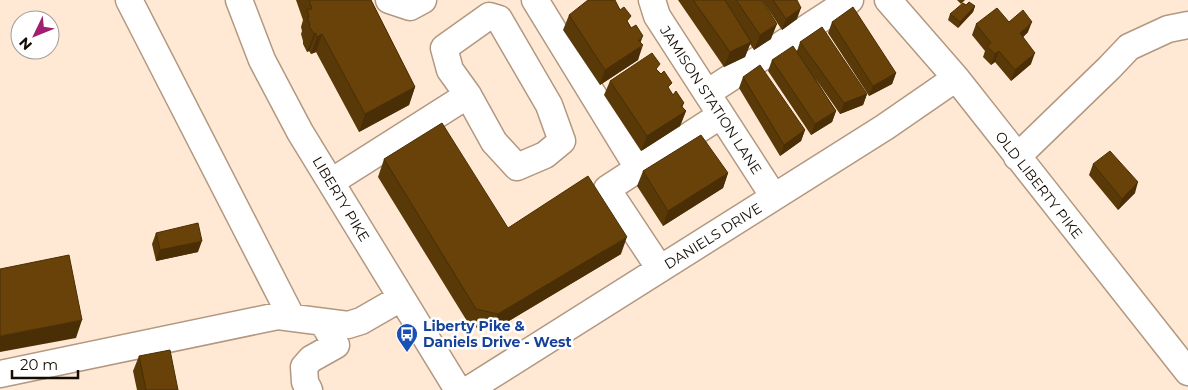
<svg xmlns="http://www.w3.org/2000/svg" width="1188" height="390" font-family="Montserrat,sans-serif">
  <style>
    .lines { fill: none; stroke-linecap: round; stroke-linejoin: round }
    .minor-casing { stroke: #b29880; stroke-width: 29 }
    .minor { stroke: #fff; stroke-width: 26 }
    .wall { fill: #593907 }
    .shaded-wall { fill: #492e06 }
    .building { fill: #684208; stroke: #492e06 }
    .labels { text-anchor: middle; stroke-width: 5; stroke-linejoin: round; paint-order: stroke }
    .street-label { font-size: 14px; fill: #140c04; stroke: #fff }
    .transit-label { font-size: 14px; font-weight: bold; fill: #164399; stroke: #fff; text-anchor: start }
  </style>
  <rect width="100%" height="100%" fill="#ffe9d5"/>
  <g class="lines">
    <g class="minor-casing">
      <path id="minor" d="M 129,0 L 292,318
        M 239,0 L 262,60 L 300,132 L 458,390
        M 389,0 L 410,7 L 423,0
        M 535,0 L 638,168
        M 652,0 L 657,16 L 774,197
        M 888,0 L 956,78 L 1188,372
        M 707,93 L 850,0
        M 1017,157 L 1109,68 L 1129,47 L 1168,29 L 1188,25
        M 331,182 L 468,95 L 494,142 L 517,167 L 545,155 L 562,141 L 549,105 L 499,19 L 489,16 L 444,48 L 450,70 L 468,95
        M 660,269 L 607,189 L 721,115
        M 0,374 L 278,316 L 348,325 L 361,321 L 401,298
        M 309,390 L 305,382 L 304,367 L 311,359 L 336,345 L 323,322
        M 468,390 L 885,127 L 956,78"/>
    </g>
    <use href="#minor" class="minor"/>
  </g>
  <path class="wall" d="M 296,0 L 371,0 L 415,87 L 409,105 L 359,132 L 316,52 L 311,54 L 309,51 L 307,52 L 303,44 L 303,41 L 301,34 L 302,31 L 301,27 L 303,20 Z
    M 678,0 L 797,0 L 797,19 L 782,30 L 762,0 L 771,39 L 754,50 L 750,44 L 745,57 L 724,67 Z
    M 957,0 L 965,0 L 961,4 Z
    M 616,3 L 641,43 L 638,60 L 600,85 L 563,30 L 569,15 Z
    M 966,5 L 975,6 L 973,12 L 958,28 L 948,20 L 950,14 Z
    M 832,22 L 896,73 L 892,84 L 869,96 L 828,33 Z
    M 1009,22 L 1028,32 L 1023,37 L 1031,64 L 1011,81 L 995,62 L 991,65 L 983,57 L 985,51 L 972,35 L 976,24 Z
    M 800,42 L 867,94 L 863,105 L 840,114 L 815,78 L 836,111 L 832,122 L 811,135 L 768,71 L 772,60 L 797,51 Z
    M 657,70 L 669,90 L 686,111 L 680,126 L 641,151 L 604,95 L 610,81 Z
    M 743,77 L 805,130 L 801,141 L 780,156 L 739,88 Z
    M 384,159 L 508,228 L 621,254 L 492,331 L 470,326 L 378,177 Z
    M 1093,164 L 1135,193 L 1118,210 L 1089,175 Z
    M 643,171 L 728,173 L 723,188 L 663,226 L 637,186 Z
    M 156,233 L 198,252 L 156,261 L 152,244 Z
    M 139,356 L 178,390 L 137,390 L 133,371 Z"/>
  <path class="shaded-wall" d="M 975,6 L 973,12 L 958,28 L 960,22 Z
    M 801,8 L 797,19 L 782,30 L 786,19 Z
    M 1032,22 L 1028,32 L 1016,44 L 1020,33 Z
    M 777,24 L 771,39 L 754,50 L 760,35 Z
    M 316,33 L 309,51 L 307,52 L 314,34 Z
    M 322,34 L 316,52 L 311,54 L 317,37 Z
    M 643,36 L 638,49 L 643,45 L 638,60 L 600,85 L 605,70 Z
    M 751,42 L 745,57 L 724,67 L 730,52 Z
    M 999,51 L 995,62 L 991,65 L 995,54 Z
    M 1035,53 L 1031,64 L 1011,81 L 1015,70 Z
    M 896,73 L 892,84 L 869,96 L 873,86 Z
    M 415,87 L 409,105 L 359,132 L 365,114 Z
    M 867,94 L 863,105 L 840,114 L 844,103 Z
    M 684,103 L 679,115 L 686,111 L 680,126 L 641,151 L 647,136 Z
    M 836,111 L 832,122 L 811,135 L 815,124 Z
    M 805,130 L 801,141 L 780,156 L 784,145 Z
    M 728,173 L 723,188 L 663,226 L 668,211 Z
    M 1138,182 L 1135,193 L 1118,210 L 1122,199 Z
    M 627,237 L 621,254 L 492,331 L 498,314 Z
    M 202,241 L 198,252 L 156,261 L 160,250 Z
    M 82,320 L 76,338 L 0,352 L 0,336 Z"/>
  <path class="building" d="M 309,0 L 371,0 L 415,87 L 365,114 L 322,34 L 317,37 L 316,33 L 314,34 L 309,26 L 310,25 L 307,17 L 309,17 L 307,9 L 312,9 Z
    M 588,0 L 615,0 L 620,10 L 624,7 L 631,16 L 627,21 L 631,28 L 636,25 L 643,36 L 638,40 L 643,45 L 605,70 L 569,15 Z
    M 693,0 L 725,0 L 751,42 L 730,52 Z
    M 736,0 L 762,0 L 777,24 L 760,35 Z
    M 773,0 L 797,0 L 801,8 L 786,19 Z
    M 969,2 L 975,6 L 960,22 L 950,14 L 963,3 L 966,5 Z
    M 853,7 L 896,73 L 873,86 L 832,22 Z
    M 997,8 L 1009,22 L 1023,10 L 1032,22 L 1020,33 L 1035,53 L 1015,70 L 999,51 L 995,54 L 987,46 L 991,43 L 976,24 Z
    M 822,27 L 867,94 L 844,103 L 800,42 Z
    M 793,46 L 836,111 L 815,124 L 772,60 Z
    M 652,53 L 660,64 L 656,69 L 661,74 L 664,71 L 672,83 L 668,87 L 673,95 L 676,91 L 684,103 L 681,106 L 686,111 L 647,136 L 610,81 Z
    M 760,65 L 805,130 L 784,145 L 743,77 Z
    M 442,123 L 508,228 L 588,176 L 627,237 L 498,314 L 476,309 L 384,159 Z
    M 701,135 L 728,173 L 668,211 L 643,171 Z
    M 1110,151 L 1138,182 L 1122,199 L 1093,164 Z
    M 198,223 L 202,241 L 160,250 L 156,233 Z
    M 69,255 L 82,320 L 0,336 L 0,269 Z
    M 170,350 L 178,390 L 146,390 L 139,356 Z"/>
  <defs>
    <g id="bus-pin" transform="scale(1.125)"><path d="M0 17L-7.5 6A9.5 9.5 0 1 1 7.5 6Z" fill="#1a4fb4" stroke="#fff"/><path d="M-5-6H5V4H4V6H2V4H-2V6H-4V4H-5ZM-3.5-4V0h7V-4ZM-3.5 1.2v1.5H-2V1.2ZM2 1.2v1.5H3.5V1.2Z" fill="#fff"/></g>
  </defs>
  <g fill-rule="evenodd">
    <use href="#bus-pin" x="407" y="334"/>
  </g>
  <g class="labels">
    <g class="street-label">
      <text transform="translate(711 100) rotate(57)" y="5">JAMISON STATION LANE</text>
      <text transform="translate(1039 185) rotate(52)" y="5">OLD LIBERTY PIKE</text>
      <text transform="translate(341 199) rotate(59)" y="5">LIBERTY PIKE</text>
      <text transform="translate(713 236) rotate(-32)" y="5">DANIELS DRIVE</text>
    </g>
    <g class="transit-label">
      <text x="423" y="331">Liberty Pike &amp;<tspan x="423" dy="16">Daniels Drive - West</tspan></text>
    </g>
  </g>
  <g transform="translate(35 35) rotate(227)"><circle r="24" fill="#ffffff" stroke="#a19e9b"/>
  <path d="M0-4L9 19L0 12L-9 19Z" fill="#a01f70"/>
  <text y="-8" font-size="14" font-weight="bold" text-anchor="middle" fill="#140c04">N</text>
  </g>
  <path d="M12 370v8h66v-8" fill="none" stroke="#140c04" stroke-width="2.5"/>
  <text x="20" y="370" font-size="15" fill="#140c04" stroke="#ffffff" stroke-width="4" paint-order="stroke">20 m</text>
</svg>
